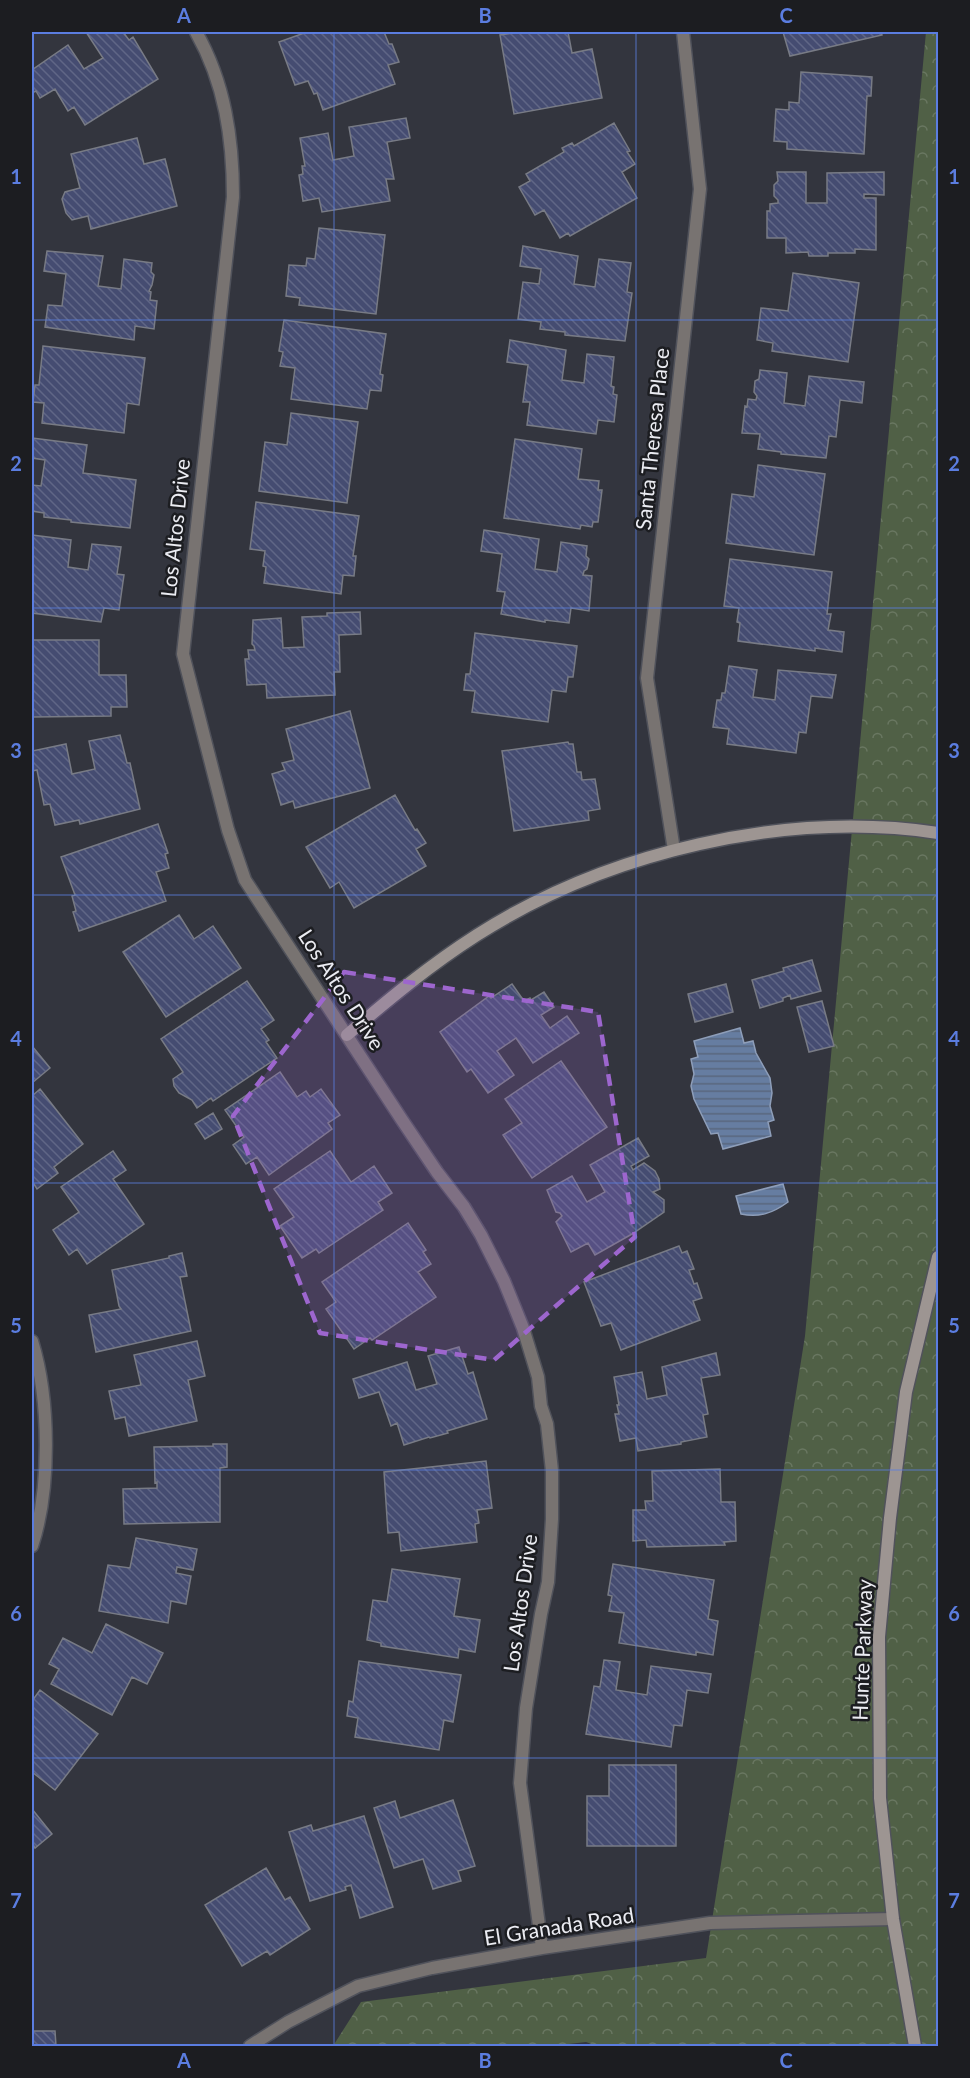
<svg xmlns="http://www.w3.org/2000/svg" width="970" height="2078" font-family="Lato,sans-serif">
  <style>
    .park { fill: url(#park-crowns) }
    .water { fill: url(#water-rules); stroke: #8e9eb9; stroke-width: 1.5 }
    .building { fill: url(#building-back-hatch); stroke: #787b85; stroke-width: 1.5 }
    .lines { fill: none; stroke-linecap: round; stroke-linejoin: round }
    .street-casing { stroke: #50525b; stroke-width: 15 }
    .secondary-casing { stroke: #50525b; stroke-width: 15 }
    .street { stroke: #787371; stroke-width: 12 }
    .secondary { stroke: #9d9592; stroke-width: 12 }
    .marked { fill: #9d66ce; fill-opacity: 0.2; stroke: #9d66ce; stroke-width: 4.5; stroke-dasharray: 12 8; stroke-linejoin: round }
    .grid { fill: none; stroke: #5b7de0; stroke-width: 1.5; stroke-opacity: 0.55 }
    .labels { text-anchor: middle; stroke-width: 5; stroke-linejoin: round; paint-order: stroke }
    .street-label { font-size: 21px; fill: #ebecf2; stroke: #1c1d21 }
    .neatline { fill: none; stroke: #5b7de0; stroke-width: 2 }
    .grid-label { font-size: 20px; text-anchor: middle; font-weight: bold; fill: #5b7de0 }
  </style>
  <defs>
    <pattern id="park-crowns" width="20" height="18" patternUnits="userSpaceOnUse" patternTransform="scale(1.5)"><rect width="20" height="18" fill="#506046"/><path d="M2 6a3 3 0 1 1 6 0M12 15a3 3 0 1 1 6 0" fill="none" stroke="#697761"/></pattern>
    <pattern id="water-rules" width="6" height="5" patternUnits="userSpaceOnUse" patternTransform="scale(1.5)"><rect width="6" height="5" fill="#667da1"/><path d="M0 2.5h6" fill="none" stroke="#59677e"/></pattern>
    <pattern id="building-back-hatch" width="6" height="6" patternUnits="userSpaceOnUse" patternTransform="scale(1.5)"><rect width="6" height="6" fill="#454c71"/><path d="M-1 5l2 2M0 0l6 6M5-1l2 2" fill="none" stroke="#606686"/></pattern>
  </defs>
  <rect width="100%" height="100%" fill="#33353e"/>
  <path class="park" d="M 926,32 L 938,32 L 938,2046 L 597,2046 L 586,2042 L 552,2046 L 333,2046 L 361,2002 L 706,1958 L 805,1336 Z"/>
  <path class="water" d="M 740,1028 L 744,1043 L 753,1041 L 756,1053 L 770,1078 L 772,1093 L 770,1106 L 774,1120 L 768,1122 L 771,1136 L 723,1149 L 718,1133 L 711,1134 L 694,1099 L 691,1086 L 694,1074 L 691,1059 L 698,1057 L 694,1041 Z
    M 783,1184 L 788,1202 C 773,1213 759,1218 741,1214 L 736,1196 Z"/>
  <path class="building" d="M 86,32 L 123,32 L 129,40 L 133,37 L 158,79 L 85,125 L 74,107 L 68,111 L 55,89 L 40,98 L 36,91 L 32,93 L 32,70 L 68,45 L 84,69 L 103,58 Z
    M 307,32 L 384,32 L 389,44 L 392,44 L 399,62 L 388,65 L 395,84 L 323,110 L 317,93 L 314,94 L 308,81 L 295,85 L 279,42 Z
    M 520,32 L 568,32 L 572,53 L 592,49 L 602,98 L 514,114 L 500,35 Z
    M 783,32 L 881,32 L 882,35 L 790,56 Z
    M 801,72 L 872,77 L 871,96 L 867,96 L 864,154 L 787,149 L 787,142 L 774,141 L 776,109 L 789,110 L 789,102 L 799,103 Z
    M 406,118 L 410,138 L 387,142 L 394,179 L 386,179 L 390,201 L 322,212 L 319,198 L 303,201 L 299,175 L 303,174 L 302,166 L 305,166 L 300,138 L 328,133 L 333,160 L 354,156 L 349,127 Z
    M 614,123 L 630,151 L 627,152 L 635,164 L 622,172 L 637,198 L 570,236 L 568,233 L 560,238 L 544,210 L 535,215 L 519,187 L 530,181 L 526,174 L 564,152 L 562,148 L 572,143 L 574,146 Z
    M 137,138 L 144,164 L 165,159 L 177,206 L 91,229 L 88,216 L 72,220 L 66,213 L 62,199 L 65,192 L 80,188 L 71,154 Z
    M 777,172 L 806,172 L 806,203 L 827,203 L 827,173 L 884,172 L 884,195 L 864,194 L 864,198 L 876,198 L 876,250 L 855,249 L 855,253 L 828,253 L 828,256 L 809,256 L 808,252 L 786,253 L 786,238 L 767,238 L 767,211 L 770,211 L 770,204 L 778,203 L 778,200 L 774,196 L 774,185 L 778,181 Z
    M 319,228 L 385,235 L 376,314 L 299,305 L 300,298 L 286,296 L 289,265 L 306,266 L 307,258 L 315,259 Z
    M 523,246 L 578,256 L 574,284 L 595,287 L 599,259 L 631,263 L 627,292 L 632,293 L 625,341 L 565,335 L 565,332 L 540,329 L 541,322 L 518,319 L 523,282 L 539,284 L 541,269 L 520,266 Z
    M 47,251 L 103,256 L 98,286 L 121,289 L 124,259 L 152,263 L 151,272 L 154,275 L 152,285 L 149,291 L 151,292 L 150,300 L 157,301 L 154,329 L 135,326 L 134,340 L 45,327 L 48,305 L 62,306 L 66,274 L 44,271 Z
    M 793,273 L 859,283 L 848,362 L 772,351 L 773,343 L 757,340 L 761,308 L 788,311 Z
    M 284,320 L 386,334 L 380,374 L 383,375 L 381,391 L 370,390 L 367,409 L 291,399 L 295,368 L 280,366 L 283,352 L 279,351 Z
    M 510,340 L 566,350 L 562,380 L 584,383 L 587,354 L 614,357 L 611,386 L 614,387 L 613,394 L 617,395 L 614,422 L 598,420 L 596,434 L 527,425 L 530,402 L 523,402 L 528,365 L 507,362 Z
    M 43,346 L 145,358 L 139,405 L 127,403 L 124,433 L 42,423 L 44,403 L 33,402 L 35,385 L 39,385 Z
    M 760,370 L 787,373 L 784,403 L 805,406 L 809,376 L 864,382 L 862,403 L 840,400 L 836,437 L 829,436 L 826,458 L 781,454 L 781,452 L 758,449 L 760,434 L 742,433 L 745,406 L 747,407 L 748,399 L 756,400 L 757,396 L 754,392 L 755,381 L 759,379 Z
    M 291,413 L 358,422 L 347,503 L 259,491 L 265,442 L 287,445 Z
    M 32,438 L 87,445 L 83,473 L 136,480 L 130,528 L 71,522 L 71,520 L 44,517 L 44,513 L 32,511 L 32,485 L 41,486 L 45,460 L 32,458 Z
    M 515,439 L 582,449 L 578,479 L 599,481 L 598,490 L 602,490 L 598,522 L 593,522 L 592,527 L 581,525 L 580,529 L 504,518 Z
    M 758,465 L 825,474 L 814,555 L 726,543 L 732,494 L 754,497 Z
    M 256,502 L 359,516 L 353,556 L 356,556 L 354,576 L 343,575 L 341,594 L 264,583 L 266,567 L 263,566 L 265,551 L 250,549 Z
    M 484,530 L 539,539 L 535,569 L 557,572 L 561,542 L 587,546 L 586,556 L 589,559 L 587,569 L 584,571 L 583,575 L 592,576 L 589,611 L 571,608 L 569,623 L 545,620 L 545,622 L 501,614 L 505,592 L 497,591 L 502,554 L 481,551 Z
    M 32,535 L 71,540 L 68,567 L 88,570 L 92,544 L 121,547 L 117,574 L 124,575 L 119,610 L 104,608 L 101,622 L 32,613 L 32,560 L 33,560 L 33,557 L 32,557 Z
    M 730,559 L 832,572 L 827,614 L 831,614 L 828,630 L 844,632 L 842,652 L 815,648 L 815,651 L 738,641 L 740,623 L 737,622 L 739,608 L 724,606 Z
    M 360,612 L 361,634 L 339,635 L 340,672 L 334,672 L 335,695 L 267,698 L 266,684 L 247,685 L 245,659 L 249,659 L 248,650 L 255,650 L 254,646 L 252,644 L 253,620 L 281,618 L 283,648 L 304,647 L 302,617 L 327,616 L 327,613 Z
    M 475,633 L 577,646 L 573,677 L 568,677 L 566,692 L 552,690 L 548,722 L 472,712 L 475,691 L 464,690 L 466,674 L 470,674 Z
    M 32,640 L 99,640 L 99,675 L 126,675 L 127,707 L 111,707 L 111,716 L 33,717 Z
    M 729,666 L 757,670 L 753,697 L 775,700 L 778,670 L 836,675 L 832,698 L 811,696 L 806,733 L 799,732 L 796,753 L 727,744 L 729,729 L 713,727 L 717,700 L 721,700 L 722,693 L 725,693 Z
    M 350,711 L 370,788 L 295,808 L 293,801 L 281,805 L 272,774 L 285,770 L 282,763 L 294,760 L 286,729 Z
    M 120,735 L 127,763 L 130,763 L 140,809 L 80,824 L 79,820 L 55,825 L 50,804 L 44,805 L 37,770 L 32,771 L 32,751 L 66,744 L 72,774 L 95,769 L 89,741 Z
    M 568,742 L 569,744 L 573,744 L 577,772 L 581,772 L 582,780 L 595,779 L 600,809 L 588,811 L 589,820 L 514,831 L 502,751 Z
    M 395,795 L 415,830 L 417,829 L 426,843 L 416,849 L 426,866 L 354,908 L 339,882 L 330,888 L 306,847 Z
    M 158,824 L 168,853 L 165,854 L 169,868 L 156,872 L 166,901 L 79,931 L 73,912 L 76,911 L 72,896 L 75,895 L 61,857 Z
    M 179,915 L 194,939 L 213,926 L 241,968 L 166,1017 L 123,952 Z
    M 812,960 L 821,991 L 791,999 L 790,995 L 783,998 L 783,1001 L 760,1008 L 752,980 L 784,971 L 783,968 Z
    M 247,981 L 274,1020 L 261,1029 L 269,1040 L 266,1042 L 277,1058 L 213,1101 L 211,1098 L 197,1108 L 192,1100 L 179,1093 L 174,1086 L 173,1079 L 183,1072 L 161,1039 Z
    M 512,984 L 524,1001 L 530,998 L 531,1000 L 544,992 L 554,1007 L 541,1015 L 550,1028 L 567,1016 L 579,1033 L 533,1063 L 516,1038 L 497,1051 L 514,1075 L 488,1093 L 471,1069 L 467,1072 L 440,1032 L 489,996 L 491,998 Z
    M 726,984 L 733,1012 L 695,1022 L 688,994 Z
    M 822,1001 L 834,1046 L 809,1052 L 797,1007 Z
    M 32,1046 L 50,1068 L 32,1083 Z
    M 561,1061 L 607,1127 L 532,1178 L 503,1135 L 522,1123 L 505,1099 Z
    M 280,1072 L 297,1097 L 306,1091 L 310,1097 L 321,1089 L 340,1115 L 328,1123 L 332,1129 L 269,1175 L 257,1157 L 246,1164 L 233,1145 L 244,1137 L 225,1110 Z
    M 40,1089 L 83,1144 L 54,1167 L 58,1173 L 37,1189 L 32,1181 L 32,1096 Z
    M 213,1113 L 222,1129 L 205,1139 L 195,1124 Z
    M 638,1138 L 649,1156 L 631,1166 L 633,1170 L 644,1163 L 655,1171 L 659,1179 L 660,1189 L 653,1192 L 664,1200 L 664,1212 L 632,1234 L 595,1255 L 588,1243 L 571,1252 L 556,1222 L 562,1216 L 560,1213 L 556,1212 L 547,1190 L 572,1176 L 587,1202 L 605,1192 L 590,1165 Z
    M 113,1151 L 126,1170 L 113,1179 L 144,1224 L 87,1264 L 77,1249 L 69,1255 L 53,1230 L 79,1212 L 61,1187 Z
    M 330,1151 L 351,1182 L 374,1166 L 392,1193 L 378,1202 L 383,1210 L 319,1253 L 316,1249 L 302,1258 L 280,1226 L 294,1217 L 274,1189 Z
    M 408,1223 L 426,1250 L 423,1252 L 431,1264 L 418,1272 L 436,1297 L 372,1340 L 370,1338 L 354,1349 L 326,1309 L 336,1302 L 322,1282 Z
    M 679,1246 L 682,1253 L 687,1251 L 694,1269 L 689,1270 L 694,1284 L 697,1283 L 702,1298 L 693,1301 L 700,1320 L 621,1350 L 611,1323 L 601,1326 L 584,1282 Z
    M 182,1253 L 187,1276 L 180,1277 L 191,1331 L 96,1352 L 89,1315 L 121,1309 L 119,1306 L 112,1270 L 169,1258 L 169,1256 Z
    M 197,1341 L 205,1376 L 188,1380 L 197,1421 L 129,1436 L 125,1417 L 115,1419 L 109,1391 L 141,1385 L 134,1355 Z
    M 459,1347 L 468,1374 L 473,1372 L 487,1419 L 447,1431 L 448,1433 L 430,1438 L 429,1437 L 404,1445 L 397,1423 L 391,1426 L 379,1392 L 359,1398 L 353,1379 L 407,1362 L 416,1390 L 437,1384 L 428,1356 Z
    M 716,1353 L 720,1375 L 701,1378 L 708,1414 L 703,1415 L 707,1437 L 681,1442 L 681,1444 L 638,1451 L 636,1438 L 620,1441 L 615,1414 L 619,1414 L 617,1405 L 619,1405 L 614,1377 L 642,1372 L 647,1399 L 667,1395 L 662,1367 Z
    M 213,1444 L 227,1444 L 227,1467 L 220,1468 L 220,1522 L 124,1524 L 123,1489 L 157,1488 L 157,1482 L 155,1483 L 154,1447 L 213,1446 Z
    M 486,1461 L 492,1508 L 477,1510 L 479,1523 L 475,1524 L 477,1542 L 401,1551 L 399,1532 L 388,1533 L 384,1472 Z
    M 720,1469 L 721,1502 L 735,1502 L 736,1541 L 724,1542 L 725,1545 L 647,1547 L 646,1540 L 633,1541 L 633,1510 L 646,1510 L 645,1501 L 653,1501 L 652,1471 Z
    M 136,1538 L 197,1549 L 193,1570 L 177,1567 L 176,1573 L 191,1576 L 186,1604 L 171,1601 L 168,1623 L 99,1611 L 108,1565 L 130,1568 Z
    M 613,1564 L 714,1580 L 708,1619 L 718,1621 L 713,1655 L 696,1652 L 696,1655 L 619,1643 L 624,1613 L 609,1611 L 612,1596 L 608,1595 Z
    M 392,1569 L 460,1579 L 454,1616 L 480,1620 L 475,1652 L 459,1649 L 458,1658 L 381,1646 L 381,1643 L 367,1640 L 373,1600 L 387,1602 Z
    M 106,1624 L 163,1653 L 147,1684 L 132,1677 L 112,1715 L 51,1684 L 59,1669 L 49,1664 L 63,1638 L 92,1653 Z
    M 604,1660 L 620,1662 L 616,1690 L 647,1695 L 651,1666 L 711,1674 L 708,1693 L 687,1690 L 682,1726 L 674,1725 L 671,1747 L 586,1734 L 594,1686 L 600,1687 Z
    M 359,1661 L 461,1675 L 453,1722 L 444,1720 L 439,1750 L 355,1737 L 358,1718 L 347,1716 L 349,1701 L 353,1702 Z
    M 40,1690 L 98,1734 L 55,1790 L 32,1772 L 32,1701 Z
    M 609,1765 L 676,1765 L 676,1846 L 587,1846 L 587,1796 L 609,1796 Z
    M 453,1800 L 475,1866 L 458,1871 L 461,1881 L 433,1889 L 423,1859 L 394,1868 L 374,1808 L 395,1801 L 400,1818 Z
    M 32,1809 L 52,1834 L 35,1848 L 32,1843 Z
    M 364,1816 L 393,1907 L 360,1918 L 351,1885 L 345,1887 L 346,1890 L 310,1901 L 289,1832 L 311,1825 L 313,1831 Z
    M 266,1868 L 285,1900 L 290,1897 L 310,1929 L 270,1955 L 267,1951 L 242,1966 L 205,1905 Z
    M 32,2031 L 55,2031 L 56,2046 L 32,2046 Z"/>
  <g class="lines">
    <g class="street-casing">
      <path id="street" d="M 196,32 C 225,83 233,139 233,197 L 183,654 L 228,830 L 245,880 L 402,1120 L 437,1172 L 464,1207 L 481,1235 L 504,1281 L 523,1328 L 538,1377 L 541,1406 L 547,1424 L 552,1471 L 552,1519 L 548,1582 L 541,1614 L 526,1708 L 520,1783 L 542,1948
        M 674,850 L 647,678 L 700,189 L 683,32
        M 32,1341 C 50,1400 51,1488 32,1546
        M 250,2046 L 288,2022 L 358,1986 L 432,1968 L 542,1948 L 710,1923 L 893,1919"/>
    </g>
    <g class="secondary-casing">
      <path id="secondary" d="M 347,1035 C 389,999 430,965 477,935 C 607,852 785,810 938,833
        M 915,2046 L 893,1919 L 880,1798 L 879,1637 L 890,1518 L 906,1392 L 938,1257"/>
    </g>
    <use href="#street" class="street"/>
    <use href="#secondary" class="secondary"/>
  </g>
  <path class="marked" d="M 344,972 L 598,1012 L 635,1237 L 494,1360 L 320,1333 L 233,1116 Z"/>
  <path class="grid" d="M 334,32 L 334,2046M 636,32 L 636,2046M 32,320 L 938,320M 32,608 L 938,608M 32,895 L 938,895M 32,1183 L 938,1183M 32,1470 L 938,1470M 32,1758 L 938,1758"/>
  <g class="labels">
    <g class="street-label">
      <text transform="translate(653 439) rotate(-84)" y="7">Santa Theresa Place</text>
      <text transform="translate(176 528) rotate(-84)" y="7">Los Altos Drive</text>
      <text transform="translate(341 990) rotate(57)" y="7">Los Altos Drive</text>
      <text transform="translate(521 1603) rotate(-82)" y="7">Los Altos Drive</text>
      <text transform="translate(863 1650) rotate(-88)" y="7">Hunte Parkway</text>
      <text transform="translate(559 1927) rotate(-9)" y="7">El Granada Road</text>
    </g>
  </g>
  <rect width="970" height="2078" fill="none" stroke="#1c1d21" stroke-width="66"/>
  <rect x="33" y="33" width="904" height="2012" class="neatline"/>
  <g class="grid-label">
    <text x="184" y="23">A</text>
    <text x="485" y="23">B</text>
    <text x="786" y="23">C</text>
    <text x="16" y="184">1</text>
    <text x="954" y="184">1</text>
    <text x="16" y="471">2</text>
    <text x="954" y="471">2</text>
    <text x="16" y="758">3</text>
    <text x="954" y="758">3</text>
    <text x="16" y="1046">4</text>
    <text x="954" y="1046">4</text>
    <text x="16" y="1333">5</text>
    <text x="954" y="1333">5</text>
    <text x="16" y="1621">6</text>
    <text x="954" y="1621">6</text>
    <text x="16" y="1908">7</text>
    <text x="954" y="1908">7</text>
    <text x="184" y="2068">A</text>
    <text x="485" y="2068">B</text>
    <text x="786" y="2068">C</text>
  </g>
</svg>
